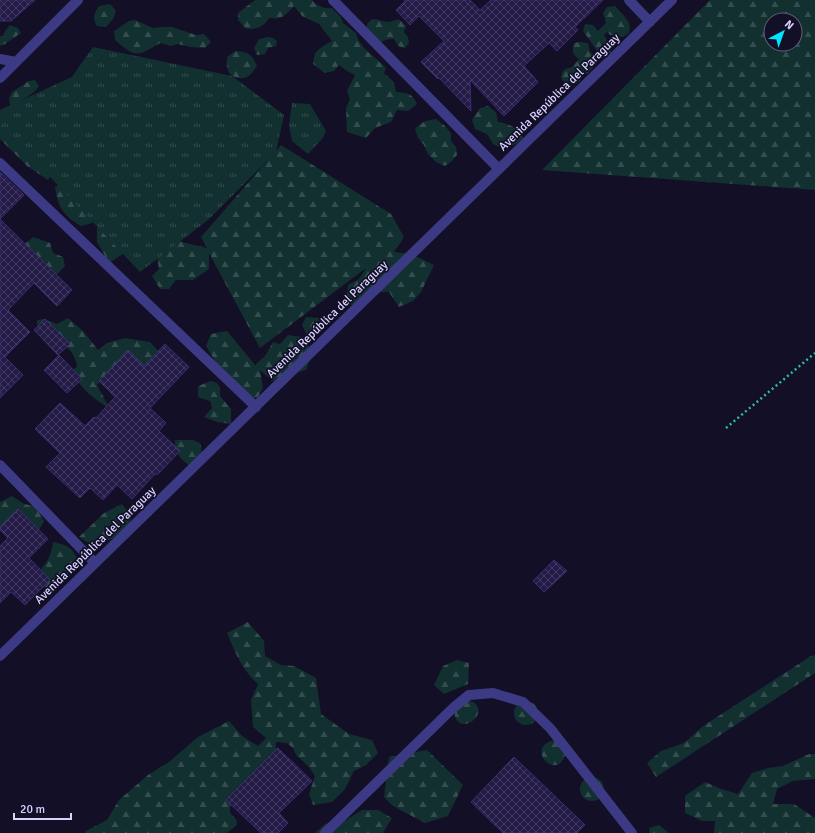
<svg xmlns="http://www.w3.org/2000/svg" width="815" height="833" font-family="Signika,sans-serif">
  <style>
    .forest { fill: url(#forest-firs); fill-rule: evenodd }
    .park { fill: url(#park-tufts) }
    .building { fill: url(#building-cross-hatch); stroke: #3b2d73 }
    .lines { fill: none; stroke-linecap: round; stroke-linejoin: round }
    .path { stroke: #2fb8b0; stroke-width: 2.5; stroke-dasharray: 2 3; stroke-linecap: butt }
    .minor { stroke: #3d3a85; stroke-width: 10 }
    .labels { text-anchor: middle; stroke-width: 3.5; stroke-linejoin: round; paint-order: stroke }
    .street-label { font-size: 12px; fill: #d9d4ff; stroke: #130f26 }
  </style>
  <defs>
    <pattern id="forest-firs" width="22" height="20" patternUnits="userSpaceOnUse"><rect width="22" height="20" fill="#12302f"/><path d="M5 1l3.5 6h-7zM16 11l3.5 6h-7z" fill="#344d4e"/></pattern>
    <pattern id="park-tufts" width="24" height="20" patternUnits="userSpaceOnUse"><rect width="24" height="20" fill="#12302f"/><path d="M3 7l-1-3M5 7V3M7 7l1-3M15 17l-1-3M17 17v-4M19 17l1-3" fill="none" stroke="#344d4e"/></pattern>
    <pattern id="building-cross-hatch" width="8" height="8" patternUnits="userSpaceOnUse"><rect width="8" height="8" fill="#241b47"/><path d="M0 0l8 8M0 8l8-8" fill="none" stroke="#433b63"/></pattern>
  </defs>
  <rect width="100%" height="100%" fill="#130f26"/>
  <path class="forest" d="M 255,0 L 312,0 C 317,6 324,9 332,8 L 341,17 L 343,23 L 356,33 C 360,49 375,56 386,68 L 384,73 L 394,82 L 396,92 C 408,93 412,93 417,104 L 408,111 L 397,110 L 391,122 L 375,128 L 366,138 L 347,132 L 346,108 L 350,99 L 347,91 L 355,75 L 347,71 L 339,65 L 334,71 L 325,73 L 313,64 L 315,53 L 323,46 L 332,41 L 319,24 L 302,16 L 294,6 C 285,15 283,20 269,18 C 263,28 256,29 246,29 L 238,20 L 238,13 Z
    M 710,0 L 815,0 L 815,190 L 542,170 ZM 771,20 L 795,20 L 795,44 L 771,44 Z
    M 110,4 L 116,11 L 113,19 L 106,27 L 97,26 C 92,18 94,14 99,6 Z
    M 615,6 C 622,14 633,22 629,33 L 623,37 L 610,35 L 607,32 L 604,35 L 610,45 L 611,52 L 603,56 L 598,52 L 583,31 L 585,24 L 593,25 L 598,31 L 606,23 L 603,13 L 607,7 Z
    M 372,19 C 377,19 384,22 389,22 C 398,20 398,17 406,26 L 404,32 L 408,37 L 409,43 L 405,48 L 398,46 L 394,39 L 389,39 L 381,42 L 367,29 L 367,24 Z
    M 135,20 L 153,28 L 161,27 L 172,27 L 196,35 L 204,34 L 211,42 L 205,48 L 190,47 L 178,44 L 171,46 L 160,43 C 137,57 136,58 115,40 L 114,31 L 129,21 Z
    M 10,25 L 18,28 L 21,33 L 5,44 L 0,46 L 0,36 L 3,36 L 5,31 Z
    M 268,37 L 273,38 L 277,41 L 276,46 L 268,48 L 265,54 L 257,55 L 254,48 L 259,39 Z
    M 580,42 L 588,43 L 590,52 L 594,55 L 598,62 L 588,73 L 582,74 L 580,81 L 573,85 L 565,83 L 561,78 C 563,68 564,70 572,67 C 574,65 577,61 579,59 C 572,54 572,52 574,43 Z
    M 235,51 C 248,52 251,53 257,66 C 255,68 253,72 251,74 C 244,81 231,79 228,70 C 226,66 227,61 227,57 Z
    M 35,80 L 39,86 C 31,98 22,96 16,107 L 10,105 L 9,98 L 12,92 L 29,81 Z
    M 488,106 L 496,112 L 498,122 C 510,124 517,127 523,138 L 517,144 L 501,148 L 493,144 L 487,134 L 475,129 L 472,120 L 480,108 Z
    M 436,119 L 444,125 L 451,133 L 451,141 L 456,147 L 457,155 L 451,162 L 445,166 L 436,162 L 428,154 L 424,145 L 418,138 L 415,129 C 421,122 427,120 436,119 Z
    M 0,120 L 53,172 L 48,180 L 27,166 L 0,139 Z
    M 281,145 L 391,214 L 404,237 L 394,252 L 411,254 L 434,265 L 421,292 L 413,301 L 399,307 L 389,292 C 377,290 365,299 356,308 L 346,301 L 348,285 L 359,279 L 366,268 L 260,348 L 209,253 L 209,269 L 193,280 L 176,280 L 169,289 L 160,289 L 152,276 L 159,269 L 155,246 L 178,241 L 207,248 L 201,237 Z
    M 74,175 L 94,214 L 92,223 L 81,226 C 64,216 58,208 55,187 Z
    M 105,219 L 123,254 L 109,263 L 97,242 L 97,228 Z
    M 33,237 L 50,243 L 53,253 L 63,257 L 65,266 L 53,278 L 22,249 L 26,243 Z
    M 306,317 L 320,318 L 323,331 L 308,337 L 302,325 Z
    M 68,318 L 83,331 L 98,350 L 107,343 L 125,338 L 150,342 L 160,353 L 148,370 L 104,377 L 97,385 L 110,409 C 92,397 82,390 71,371 L 77,367 C 76,348 52,335 37,325 L 37,320 L 44,319 L 57,324 Z
    M 227,331 L 256,366 L 256,364 L 265,356 L 273,342 L 280,344 L 288,335 L 301,337 L 313,351 L 306,370 L 288,375 L 273,381 L 260,370 L 263,388 L 258,397 L 253,399 L 234,393 L 206,346 L 211,334 Z
    M 211,381 L 217,383 L 220,388 L 220,396 L 231,409 L 231,424 L 217,422 L 204,417 L 212,408 L 210,401 L 198,397 L 198,386 Z
    M 175,440 L 193,440 L 200,443 C 204,454 199,461 192,468 C 181,459 175,455 175,440 Z
    M 12,496 L 24,504 L 35,506 L 44,521 L 38,532 L 4,525 L 0,526 L 0,502 Z
    M 122,504 L 132,516 L 128,531 L 95,547 L 79,537 L 104,513 Z
    M 53,542 C 68,545 73,548 79,562 C 67,581 61,590 37,587 L 37,573 C 47,563 51,557 53,542 Z
    M 248,622 L 264,641 L 265,656 L 281,665 L 294,666 L 316,678 L 321,714 L 349,734 L 372,740 L 378,753 L 366,765 L 354,771 L 345,789 L 332,802 L 313,805 L 309,794 L 315,776 L 309,767 L 296,755 L 293,748 L 287,743 L 276,742 L 276,760 L 240,800 L 230,807 L 230,813 L 236,819 L 237,825 L 227,833 L 85,833 L 86,831 L 107,820 L 119,800 L 148,775 L 169,762 L 198,737 L 229,721 L 242,736 L 258,746 L 266,738 L 253,727 L 251,700 L 258,684 C 242,670 235,652 227,633 Z
    M 815,655 L 815,673 L 656,777 L 647,763 L 661,751 L 684,743 L 703,726 L 811,656 Z
    M 457,660 L 469,663 L 468,684 L 444,694 L 434,685 L 443,666 Z
    M 468,700 C 497,709 457,742 454,711 Z
    M514 713a12 12 0 1 1 24 0a12 12 0 1 1-24 0Z
    M 551,741 L 555,741 L 565,755 C 557,781 526,750 551,741 Z
    M 427,750 L 463,785 L 448,816 L 425,823 L 393,806 L 384,797 L 389,757 Z
    M 809,754 L 815,754 L 815,779 L 793,781 L 777,789 L 773,804 L 794,804 L 815,818 L 815,833 L 714,833 L 715,821 L 702,821 L 685,813 L 685,796 L 705,782 L 721,789 L 738,794 L 752,773 L 768,768 L 783,766 Z
    M580 789a12 12 0 1 1 24 0a12 12 0 1 1-24 0Z
    M 362,810 L 378,810 L 392,818 L 383,833 L 315,833 L 325,824 L 346,820 Z
    M 659,825 L 669,833 L 650,833 L 649,828 Z"/>
  <path class="park" d="M 93,47 L 232,76 L 284,115 L 276,152 L 208,220 L 140,272 L 0,124 L 0,110 L 72,77 Z
    M 292,103 L 310,104 L 326,131 L 322,139 L 308,154 L 292,141 L 289,126 Z"/>
  <path class="building" d="M 0,0 L 35,0 L 11,21 L 0,21 Z
    M 404,0 L 470,0 L 480,10 L 491,0 L 603,0 L 575,27 L 578,30 L 557,51 L 549,43 L 524,66 L 538,82 L 504,116 L 470,80 L 471,111 L 439,78 L 438,79 L 421,62 L 444,41 L 419,16 L 410,25 L 396,10 L 405,1 Z
    M 0,172 L 24,195 L 0,219 L 72,290 L 57,306 L 34,283 L 8,310 L 30,332 L 5,357 L 23,375 L 0,398 Z
    M 45,319 L 70,344 L 58,355 L 34,330 Z
    M 165,344 L 189,367 L 150,408 L 166,423 L 159,431 L 180,451 L 157,475 L 155,474 L 132,499 L 117,485 L 103,500 L 90,488 L 80,498 L 46,467 L 60,453 L 35,429 L 60,403 L 85,426 L 94,417 L 96,418 L 115,397 L 99,381 L 128,350 L 144,366 Z
    M 59,355 L 82,379 L 67,393 L 44,370 Z
    M 18,509 L 48,539 L 29,558 L 50,580 L 25,605 L 11,592 L 0,603 L 0,546 L 8,538 L 0,530 L 0,527 Z
    M 554,560 L 567,571 L 544,592 L 533,581 Z
    M 278,748 L 312,781 L 279,813 L 288,823 L 278,833 L 261,833 L 226,800 Z
    M 514,757 L 585,825 L 577,833 L 503,833 L 471,802 Z"/>
  <g class="lines">
    <path class="path" d="M 726,428 L 815,353"/>
    <path class="minor" d="M 333,0 L 499,169
      M 629,0 L 650,22
      M 0,59 L 16,62
      M 0,78 L 78,0
      M 0,163 L 256,407
      M 0,465 L 95,563
      M 0,656 L 672,0
      M 325,833 L 453,708 L 469,695 L 493,693 L 523,702 L 550,728 L 632,833"/>
  </g>
  <g class="labels">
    <g class="street-label">
      <text transform="translate(559 92) rotate(-44)" y="4">Avenida República del Paraguay</text>
      <text transform="translate(327 319) rotate(-44)" y="4">Avenida República del Paraguay</text>
      <text transform="translate(95 545) rotate(-44)" y="4">Avenida República del Paraguay</text>
    </g>
  </g>
  <g transform="translate(783 32) rotate(41)"><circle r="19" fill="#130f26" stroke="#625e7d"/>
  <path d="M0-3L7 15L0 10L-7 15Z" fill="#00e5ff"/>
  <text y="-6" font-size="11" font-weight="bold" text-anchor="middle" fill="#d9d4ff">N</text>
  </g>
  <path d="M14 813v6h57v-6" fill="none" stroke="#d9d4ff" stroke-width="2"/>
  <text x="20" y="813" font-size="12" fill="#d9d4ff" stroke="#130f26" stroke-width="3" paint-order="stroke">20 m</text>
</svg>
